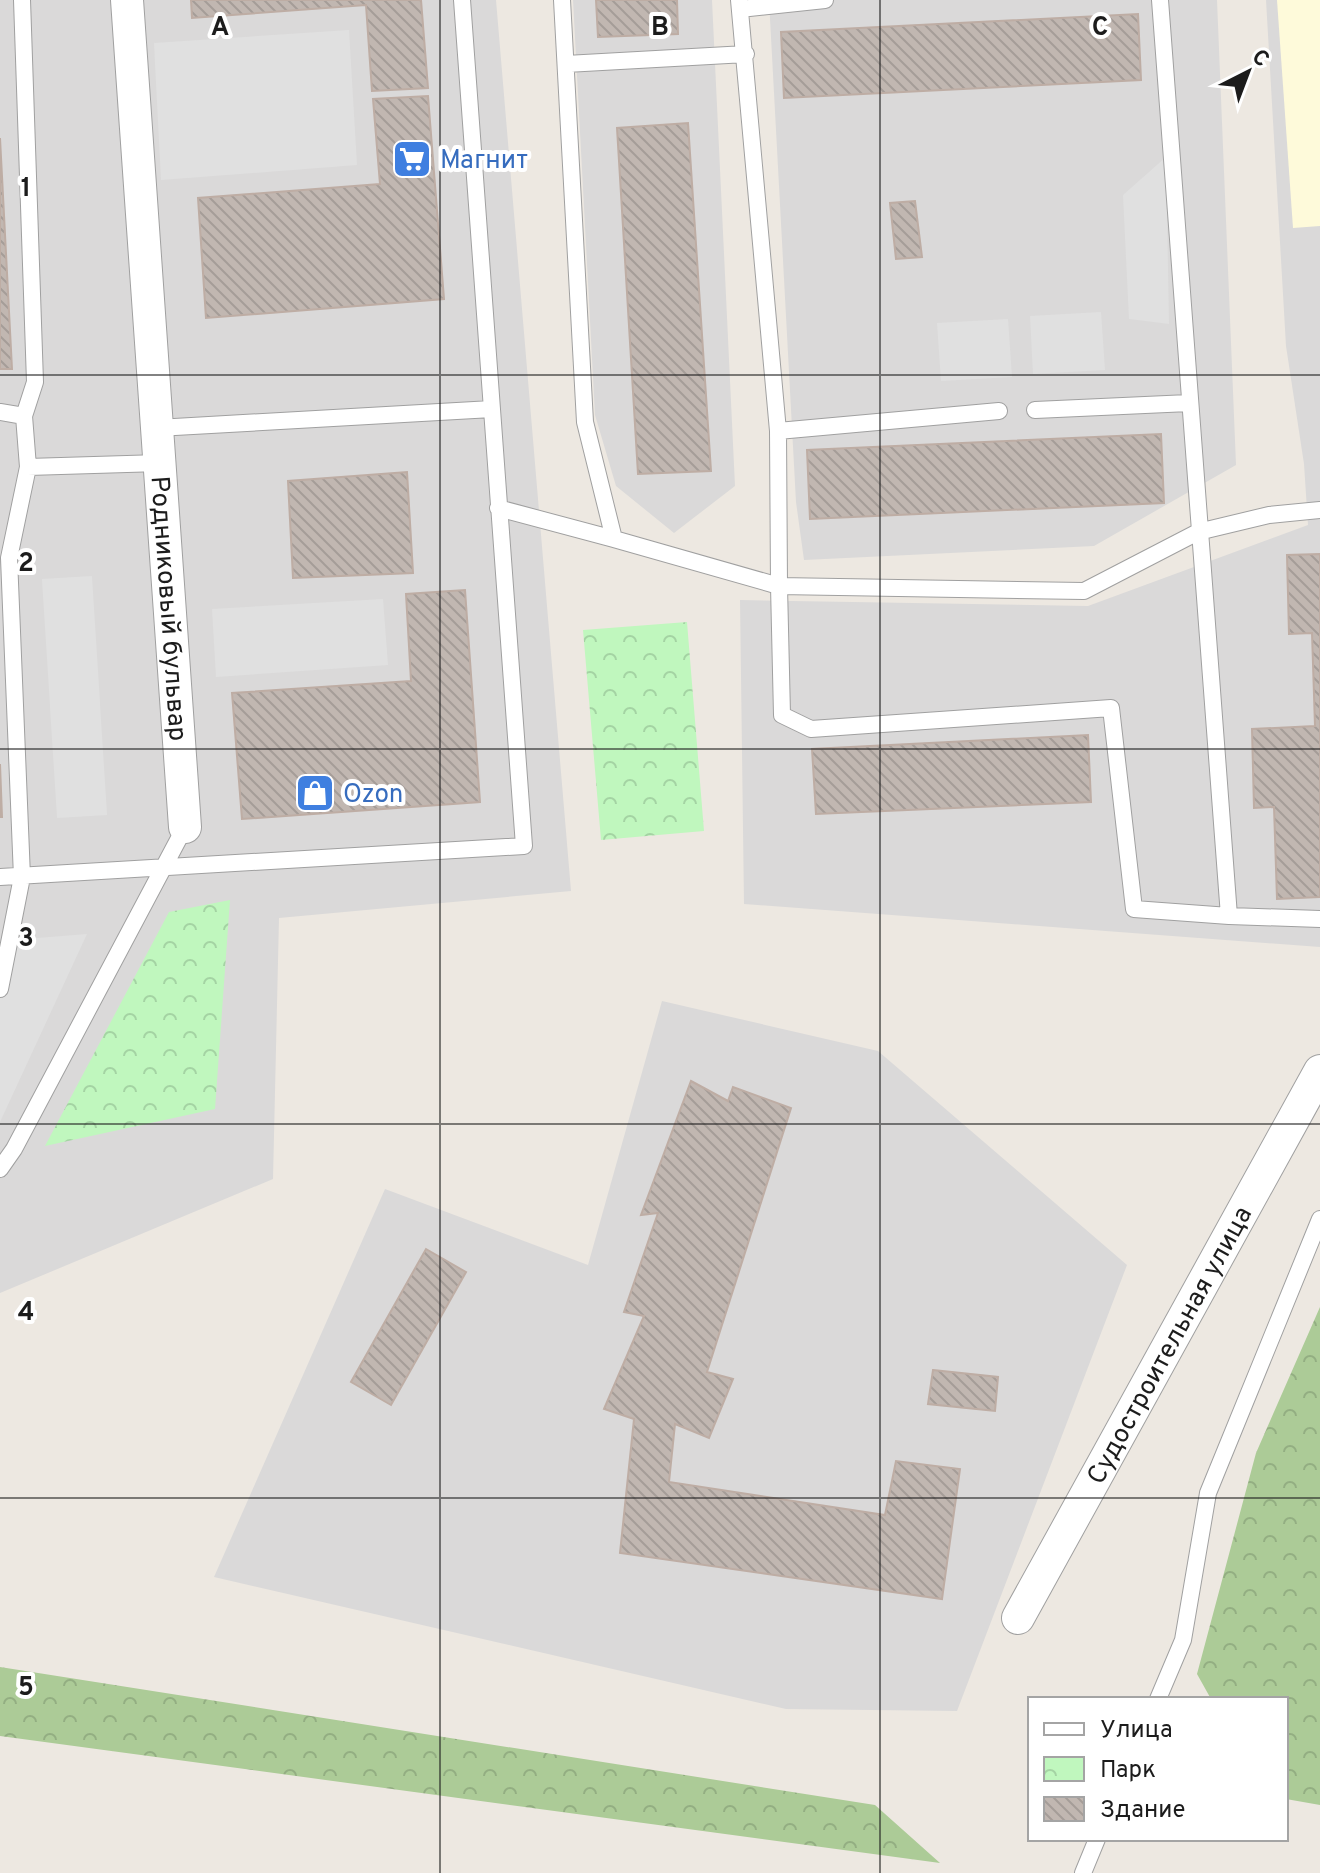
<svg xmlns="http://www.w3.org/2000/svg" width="1320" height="1873" font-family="Overpass,sans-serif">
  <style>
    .residential { fill: #dad9d9 }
    .education { fill: #fefada }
    .forest { fill: url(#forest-crowns) }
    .park { fill: url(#park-crowns) }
    .parking { fill: #e0e0e0 }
    .building { fill: url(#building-back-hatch); stroke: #beada4; stroke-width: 2 }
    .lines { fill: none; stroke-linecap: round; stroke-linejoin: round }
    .lane-casing { stroke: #a0a0a0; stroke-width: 18 }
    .street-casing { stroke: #a0a0a0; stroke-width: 34 }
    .lane { stroke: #fff; stroke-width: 16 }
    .street { stroke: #fff; stroke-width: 32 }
    .grid { fill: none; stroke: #1c1c1c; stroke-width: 2; stroke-opacity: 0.55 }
    .labels { text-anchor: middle; stroke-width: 8; stroke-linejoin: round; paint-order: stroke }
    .shop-label { font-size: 26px; fill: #366cbe; stroke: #fff; text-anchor: start }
    .street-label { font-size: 26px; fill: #1c1c1c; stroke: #fff }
    .grid-label { font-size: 26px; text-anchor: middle; font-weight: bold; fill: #1c1c1c; stroke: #fff; stroke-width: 8; stroke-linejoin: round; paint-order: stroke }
  </style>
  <defs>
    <pattern id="forest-crowns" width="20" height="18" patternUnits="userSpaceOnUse" patternTransform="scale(2)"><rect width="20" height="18" fill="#accb97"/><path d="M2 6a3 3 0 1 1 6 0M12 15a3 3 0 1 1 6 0" fill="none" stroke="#93ae82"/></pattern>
    <pattern id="park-crowns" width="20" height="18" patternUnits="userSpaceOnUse" patternTransform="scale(2)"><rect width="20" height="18" fill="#c0f7be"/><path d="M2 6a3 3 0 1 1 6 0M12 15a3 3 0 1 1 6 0" fill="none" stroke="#a4d3a3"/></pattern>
    <pattern id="building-back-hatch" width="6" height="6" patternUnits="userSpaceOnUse" patternTransform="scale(2)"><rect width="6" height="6" fill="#c1b7b1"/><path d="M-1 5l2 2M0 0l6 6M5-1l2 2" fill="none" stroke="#a59d98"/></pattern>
  </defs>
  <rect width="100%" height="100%" fill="#ede8e1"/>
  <path class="residential" d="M 0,0 L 496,0 L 571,891 L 279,918 L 273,1179 L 0,1293 Z
    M 573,0 L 712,0 L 735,486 L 674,533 L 616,486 L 595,415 Z
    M 769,0 L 1217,0 L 1236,465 L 1094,546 L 804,560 L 796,502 Z
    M 1266,0 L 1320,0 L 1320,947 L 744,904 L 740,600 L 1088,606 L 1308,525 L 1304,464 L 1286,346 Z
    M 662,1001 L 878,1051 L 1127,1265 L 957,1711 L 786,1709 L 214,1577 L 385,1189 L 588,1265 Z"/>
  <path class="education" d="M 1277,0 L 1320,0 L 1320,226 L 1293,228 Z"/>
  <path class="forest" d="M 1320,1307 L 1320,1805 L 1286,1799 L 1286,1699 L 1211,1699 L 1197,1674 L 1256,1453 Z
    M 0,1667 L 875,1805 L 940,1863 L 0,1736 Z"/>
  <path class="park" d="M 687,622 L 704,831 L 601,840 L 583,630 Z
    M 230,900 L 215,1109 L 45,1146 L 169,912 Z"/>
  <path class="parking" d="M 349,30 L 357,165 L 161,180 L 154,43 Z
    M 1166,157 L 1169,324 L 1129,319 L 1123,195 Z
    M 1101,312 L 1105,370 L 1033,374 L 1030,316 Z
    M 1008,319 L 1012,377 L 941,381 L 937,323 Z
    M 92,576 L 107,815 L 57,818 L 42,579 Z
    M 383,599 L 388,665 L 216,677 L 212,609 Z
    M 87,934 L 0,1122 L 0,941 Z"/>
  <path class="building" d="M 191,0 L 421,0 L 428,88 L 372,91 L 366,5 L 192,18 Z
    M 596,0 L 677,0 L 678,34 L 598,37 Z
    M 1138,14 L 1141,80 L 784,98 L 781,32 Z
    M 428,96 L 444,299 L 206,318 L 198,198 L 380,184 L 373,99 Z
    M 688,123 L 711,471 L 638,474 L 617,128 Z
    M 0,138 L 12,369 L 0,369 Z
    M 915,201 L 922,257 L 896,259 L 890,203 Z
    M 1161,434 L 1164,503 L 810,519 L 807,450 Z
    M 407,472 L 413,573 L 293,578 L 288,481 Z
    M 1320,554 L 1320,897 L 1277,899 L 1274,807 L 1254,808 L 1252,729 L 1315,726 L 1312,633 L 1289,634 L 1287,555 Z
    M 465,590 L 480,802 L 242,819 L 232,693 L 411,681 L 406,594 Z
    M 1088,735 L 1091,802 L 816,814 L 812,749 Z
    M 0,764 L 2,817 L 0,817 Z
    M 691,1081 L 728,1101 L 733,1087 L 791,1108 L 707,1372 L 733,1379 L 709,1438 L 675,1424 L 669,1482 L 885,1515 L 896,1461 L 960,1469 L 942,1599 L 620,1553 L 634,1419 L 604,1409 L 644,1316 L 624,1312 L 658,1213 L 641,1215 Z
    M 426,1249 L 466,1272 L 391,1405 L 351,1382 Z
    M 933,1370 L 998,1377 L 995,1411 L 928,1404 Z"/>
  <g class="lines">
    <g class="lane-casing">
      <path id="lane" d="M 22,0 L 35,382 L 24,416 L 28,467 L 160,463
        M 562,0 L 585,422 L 614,539 L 779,586 L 782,715 L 811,729 L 1111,708 L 1134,909 L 1229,916
        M 739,0 L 778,431 L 779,586 L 1084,591 L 1198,532 L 1269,515 L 1320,510
        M 1160,0 L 1229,916 L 1320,919
        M 740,9 L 825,0
        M 566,64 L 746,54
        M 1035,410 L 1189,403
        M 0,412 L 24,416
        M 157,428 L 492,409
        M 778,431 L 999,411
        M 498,508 L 614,539
        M 0,877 L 524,846 L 462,0
        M 0,989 L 22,877 L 9,558 L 28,467
        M 0,1169 L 14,1149 L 185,827
        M 1158,1699 L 1183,1640 L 1208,1493 L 1320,1219
        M 1083,1873 L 1097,1839"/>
    </g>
    <g class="street-casing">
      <g id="street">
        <path id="s1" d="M 127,0 L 185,827"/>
        <path id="s2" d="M 1018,1618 L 1320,1071"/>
      </g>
    </g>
    <use href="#lane" class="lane"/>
    <use href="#street" class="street"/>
  </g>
  <path class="grid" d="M 440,0 L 440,1873M 880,0 L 880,1873M 0,375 L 1320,375M 0,749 L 1320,749M 0,1124 L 1320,1124M 0,1498 L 1320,1498"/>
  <defs>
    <g id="supermarket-square" transform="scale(2)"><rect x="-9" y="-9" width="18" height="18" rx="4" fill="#3f7fe0" stroke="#fff"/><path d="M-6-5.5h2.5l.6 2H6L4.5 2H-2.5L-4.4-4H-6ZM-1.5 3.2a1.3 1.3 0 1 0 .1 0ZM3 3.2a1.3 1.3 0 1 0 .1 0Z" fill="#fff"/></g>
    <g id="shop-square" transform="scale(2)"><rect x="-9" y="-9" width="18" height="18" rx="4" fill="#3f7fe0" stroke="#fff"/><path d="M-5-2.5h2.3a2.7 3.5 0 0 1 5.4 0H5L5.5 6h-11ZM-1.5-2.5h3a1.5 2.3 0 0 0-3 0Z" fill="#fff"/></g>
  </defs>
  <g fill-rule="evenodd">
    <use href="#supermarket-square" x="412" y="159"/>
    <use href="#shop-square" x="315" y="793"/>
  </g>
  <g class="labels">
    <g class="shop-label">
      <text x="440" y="168">Магнит</text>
      <text x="343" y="802">Ozon</text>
    </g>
    <g class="street-label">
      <text dy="9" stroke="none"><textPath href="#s1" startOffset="610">Родниковый бульвар</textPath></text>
      <text dy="9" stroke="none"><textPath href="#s2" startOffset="312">Судостроительная улица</textPath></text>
    </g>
  </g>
  <g class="grid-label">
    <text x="220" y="35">A</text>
    <text x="660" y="35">B</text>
    <text x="1100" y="35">C</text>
    <text x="26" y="196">1</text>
    <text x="26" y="571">2</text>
    <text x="26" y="946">3</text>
    <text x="26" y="1320">4</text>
    <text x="26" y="1695">5</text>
  </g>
  <rect x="1028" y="1697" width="260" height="144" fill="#ffffff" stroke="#a4a4a4" stroke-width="2"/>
  <rect x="1044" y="1723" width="40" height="12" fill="#ffffff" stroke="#a4a4a4" stroke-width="2"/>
  <text x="1100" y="1737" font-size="24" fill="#1c1c1c">Улица</text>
  <rect x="1044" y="1757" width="40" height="24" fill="url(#park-crowns)" stroke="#a4a4a4" stroke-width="2"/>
  <text x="1100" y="1777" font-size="24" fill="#1c1c1c">Парк</text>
  <rect x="1044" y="1797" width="40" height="24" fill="url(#building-back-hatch)" stroke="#a4a4a4" stroke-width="2"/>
  <text x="1100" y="1817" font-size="24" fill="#1c1c1c">Здание</text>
  <g transform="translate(1248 72) rotate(42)" stroke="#ffffff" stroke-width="6" paint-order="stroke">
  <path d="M0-6L14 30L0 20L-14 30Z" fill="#1c1c1c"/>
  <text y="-12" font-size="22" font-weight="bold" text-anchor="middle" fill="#1c1c1c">С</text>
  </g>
</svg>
